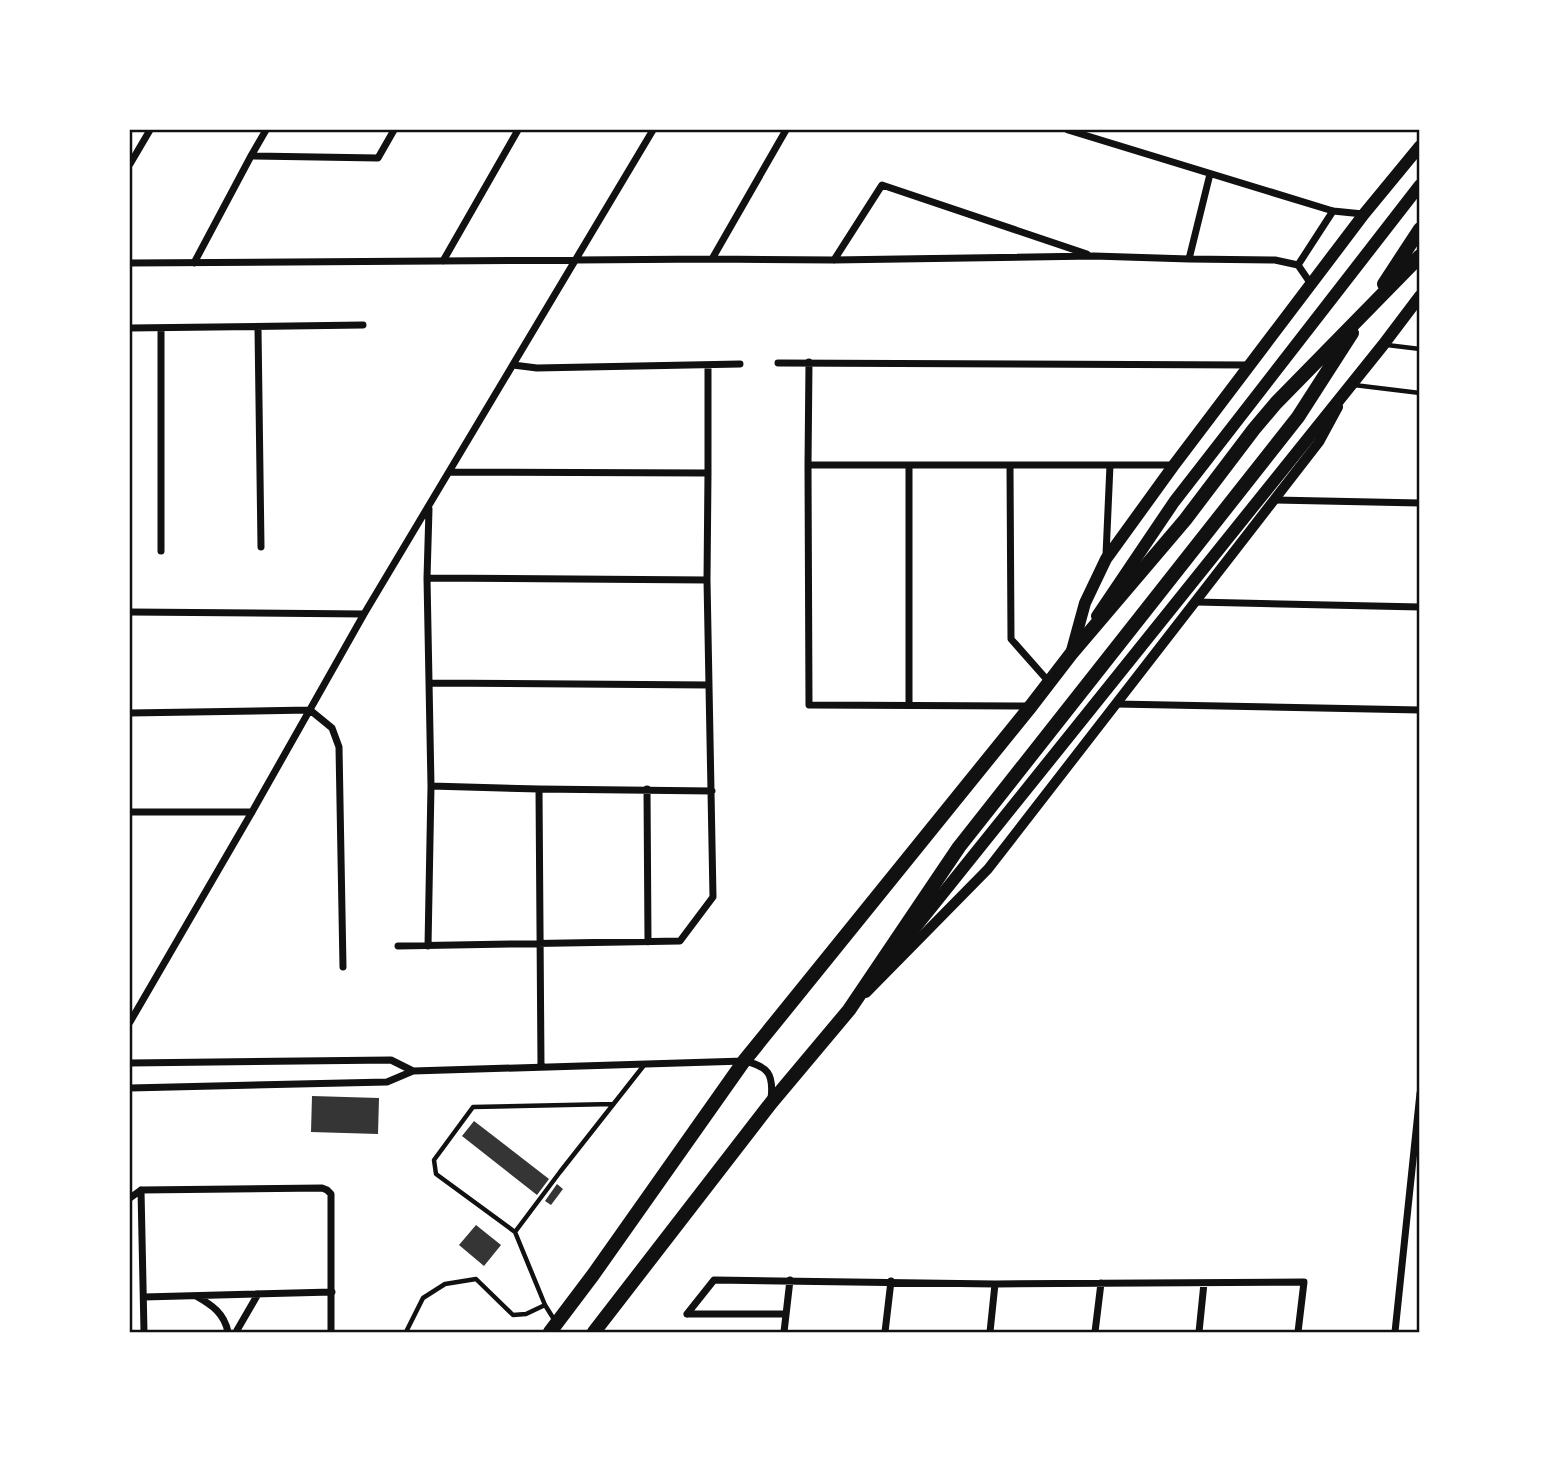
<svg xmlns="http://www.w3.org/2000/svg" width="1549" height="1462" font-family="'Space Grotesk',sans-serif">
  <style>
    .building { fill: #353535 }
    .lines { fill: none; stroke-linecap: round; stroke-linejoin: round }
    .service { stroke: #111; stroke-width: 4.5 }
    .minor { stroke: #111; stroke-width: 7 }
    .tertiary { stroke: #111; stroke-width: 10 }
    .secondary { stroke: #111; stroke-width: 12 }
    .primary { stroke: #111; stroke-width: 14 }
    .neatline { fill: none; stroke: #111; stroke-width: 2.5 }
  </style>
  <rect width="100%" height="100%" fill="#fff"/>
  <path class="building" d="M 312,1096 L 379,1098 L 378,1134 L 311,1132 Z
    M 474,1121 L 549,1179 L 537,1195 L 462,1136 Z
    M 557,1184 L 563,1189 L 551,1205 L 545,1201 Z
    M 476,1225 L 501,1245 L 484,1266 L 459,1245 Z"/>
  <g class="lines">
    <path class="service" d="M 1387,345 L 1420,349
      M 1354,385 L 1420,393
      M 515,1232 L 436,1174 L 434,1160 L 473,1107 L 613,1104
      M 555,1321 L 545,1305 L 515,1232 L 560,1172 L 645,1064
      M 406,1332 L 423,1298 L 445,1284 L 476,1279 L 513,1315 L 526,1314 L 545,1305"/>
    <path class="minor" d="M 1068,130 L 1333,211 L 1363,214
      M 251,156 L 378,158 L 394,130
      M 130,164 L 150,130
      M 712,259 L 786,130
      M 1189,259 L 1210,174
      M 834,260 L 882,185 L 1087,254
      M 443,261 L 518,130
      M 130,263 L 712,259 L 834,260 L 1094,256 L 1189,259 L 1275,260 L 1298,265 L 1311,284
      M 194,263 L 251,156 L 266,130
      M 1298,265 L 1333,211
      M 130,328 L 363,325
      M 258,328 L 261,547
      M 809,362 L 808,465 L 809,705 L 1029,706
      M 778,363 L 1249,365
      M 513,365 L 537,368 L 740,364
      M 808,465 L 1174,465
      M 909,465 L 909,705
      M 1010,466 L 1011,639 L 1049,682
      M 449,472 L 708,473
      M 1275,500 L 1420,503
      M 161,551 L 161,328
      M 1106,555 L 1110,465
      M 427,578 L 707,580
      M 1196,602 L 1420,607
      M 130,612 L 364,614
      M 429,683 L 709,685
      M 1116,704 L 1420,710
      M 130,713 L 310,710 L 332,728 L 339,747 L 343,967
      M 431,786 L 539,789 L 712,791
      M 539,789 L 541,1067
      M 647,789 L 648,942
      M 130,812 L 252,812
      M 398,946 L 680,941 L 713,897 L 707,580 L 708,473 L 708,366
      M 428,946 L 431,786 L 427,578 L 429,509
      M 130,1022 L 252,812 L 364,614 L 653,130
      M 130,1063 L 391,1060 L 413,1071
      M 130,1088 L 387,1082 L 413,1071 L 744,1061 C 768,1066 774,1074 771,1099
      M 141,1190 L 322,1188 L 327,1190 L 331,1194 L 331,1332
      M 141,1190 L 144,1332
      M 130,1198 L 141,1190
      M 196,1296 C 212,1305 224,1313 228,1332
      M 144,1297 L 332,1292
      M 687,1314 L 714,1280 L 995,1284 L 1304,1282 L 1298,1332
      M 687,1314 L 786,1314
      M 236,1332 L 258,1294
      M 784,1332 L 790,1280
      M 885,1332 L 891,1281
      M 990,1332 L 995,1284
      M 1095,1332 L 1101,1283
      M 1199,1332 L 1204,1283
      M 1395,1332 L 1420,1093"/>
    <path class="tertiary" d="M 866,993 L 988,869 L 1319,442 L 1338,407"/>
    <path class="secondary" d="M 1097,616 L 1174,502 L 1420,185
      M 1071,654 L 1085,603 L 1106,559 L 1174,465 L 1364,214 L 1420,146
      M 887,963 L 1383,345 L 1420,296"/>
    <path class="primary" d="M 1384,284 L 1420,229
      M 550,1332 L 593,1275 L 744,1061 L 1031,706 L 1071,654 L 1185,520 L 1254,429 L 1276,403 L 1420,256
      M 594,1332 L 771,1103 L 849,1010 L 959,847 L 1298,417 L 1352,333"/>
  </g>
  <rect width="1549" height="1462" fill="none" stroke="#ffffff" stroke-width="262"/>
  <rect x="131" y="131" width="1287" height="1200" class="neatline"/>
</svg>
